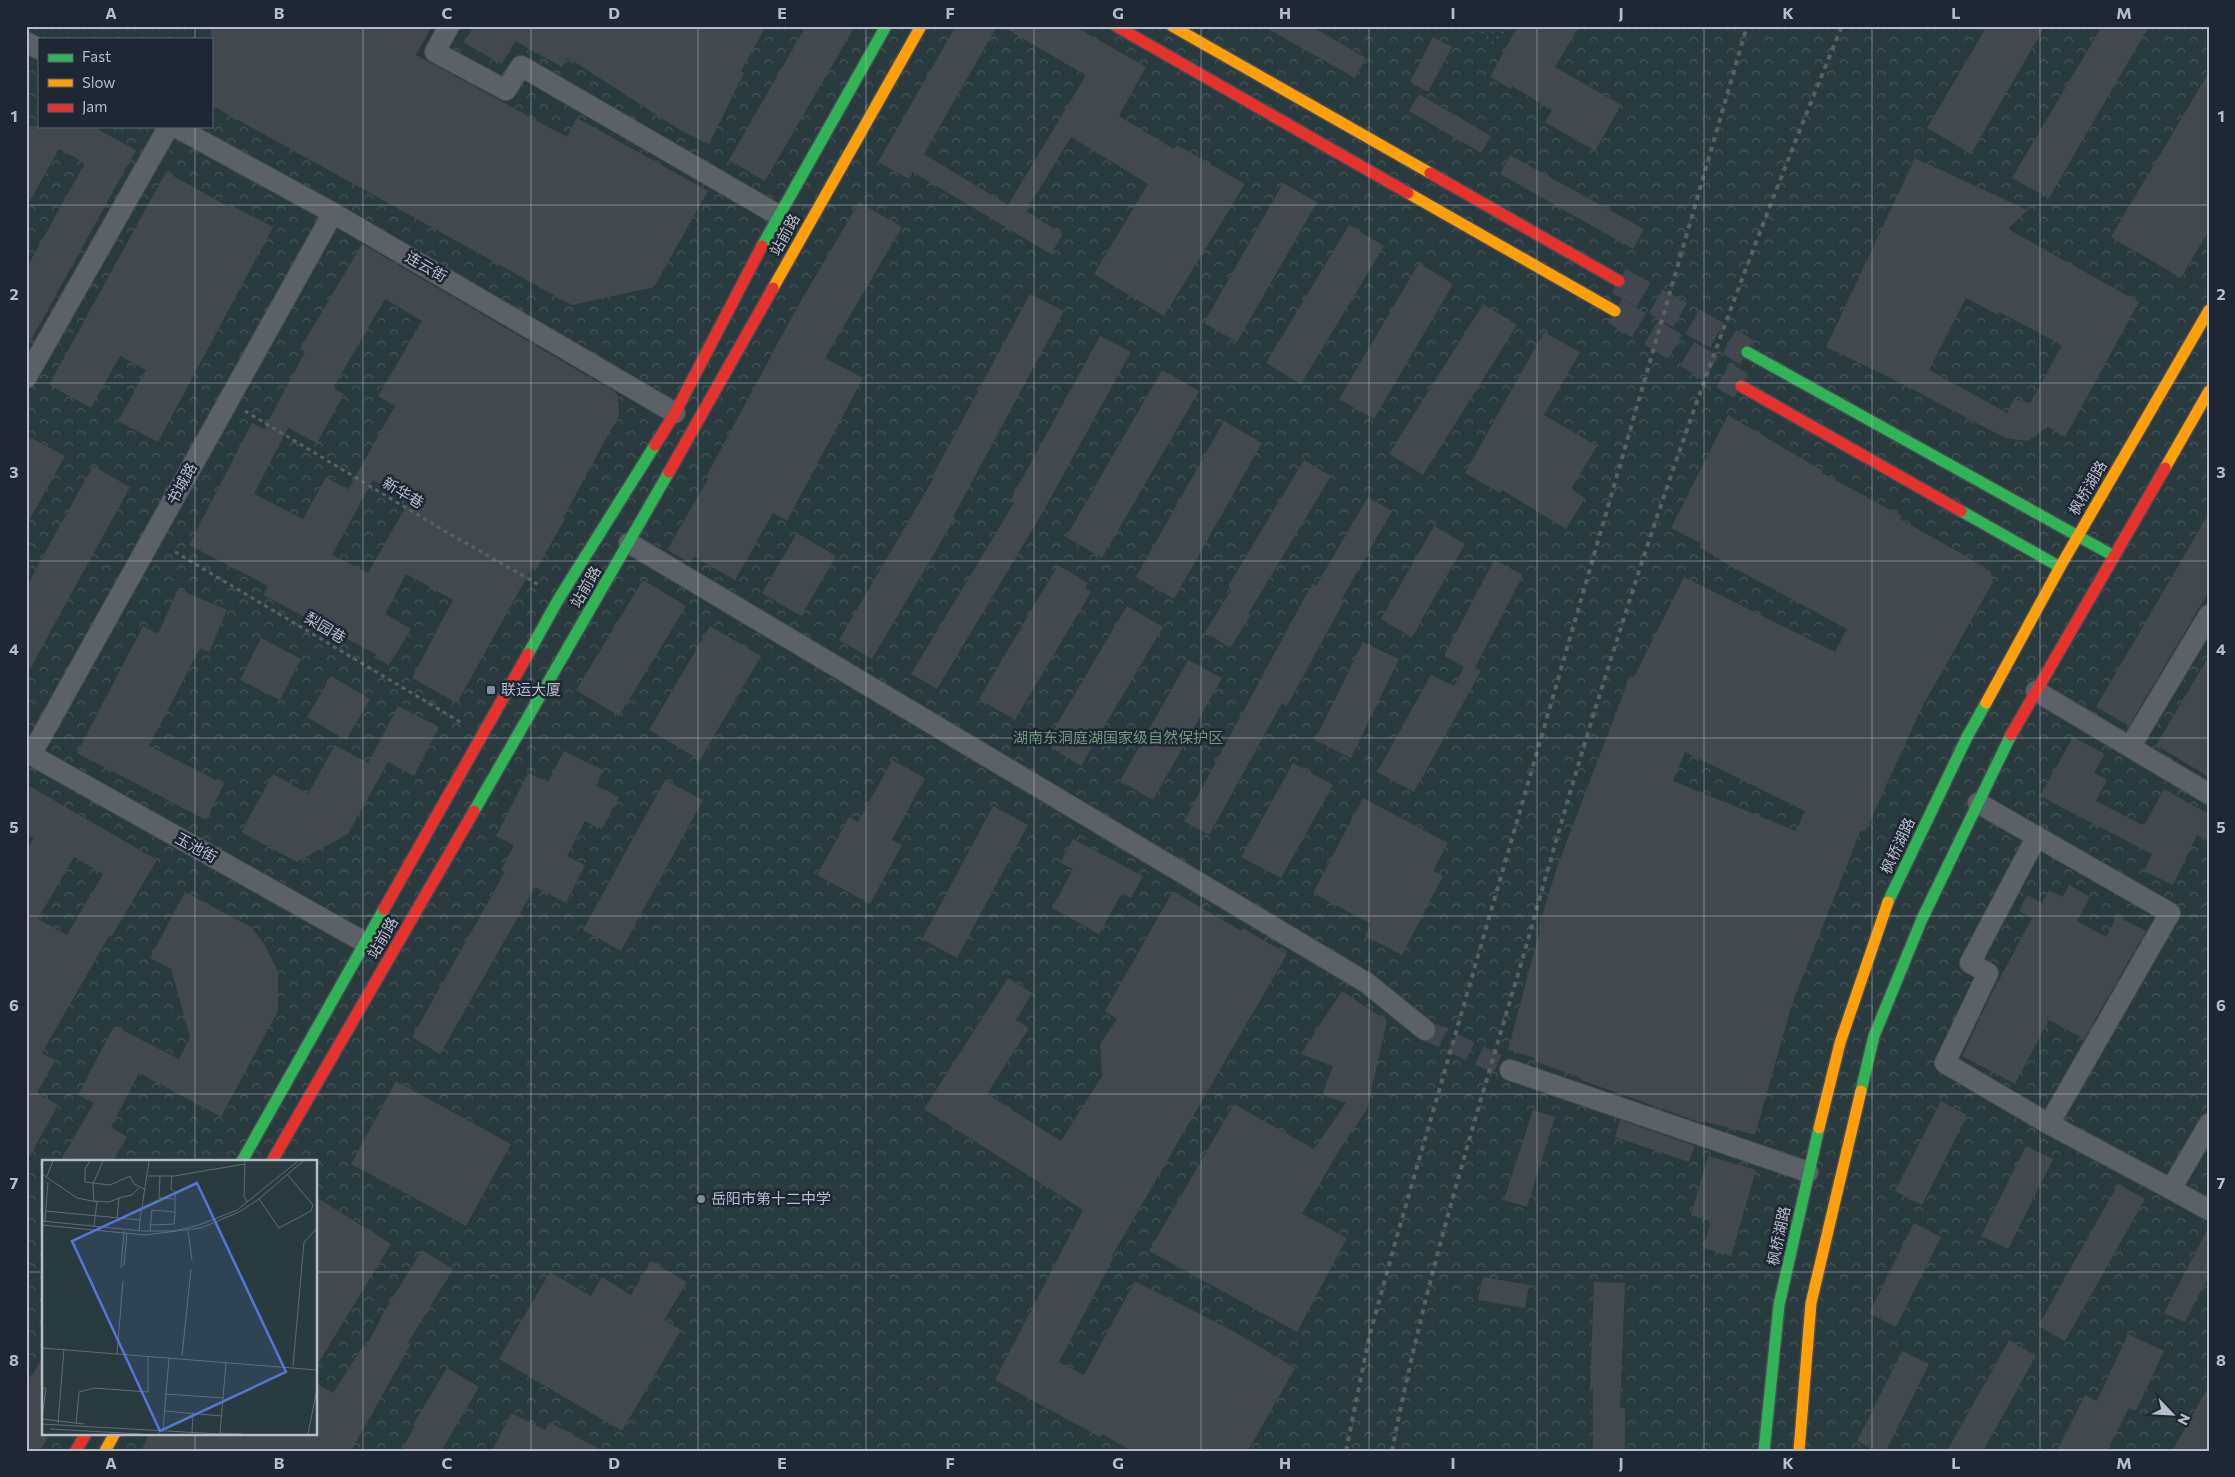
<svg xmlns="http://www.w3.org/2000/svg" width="2235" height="1477" font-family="Commissioner,'Noto Sans SC',sans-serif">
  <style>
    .park { fill: url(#park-crowns); fill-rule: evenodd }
    .garden { fill: url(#garden-dots) }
    .building { fill: #43474e; fill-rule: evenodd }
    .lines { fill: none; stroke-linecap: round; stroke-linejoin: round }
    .street-tunnel { stroke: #41464f; stroke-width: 20; stroke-dasharray: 20 10; stroke-linecap: butt }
    .secondary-tunnel { stroke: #41464f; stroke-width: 28; stroke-dasharray: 28 14; stroke-linecap: butt }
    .street-casing { stroke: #484c52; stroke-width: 22 }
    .fast-casing { stroke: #484c52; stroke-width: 14 }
    .slow-casing { stroke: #484c52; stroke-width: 14 }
    .jam-casing { stroke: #484c52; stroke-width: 14 }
    .path { stroke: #595f64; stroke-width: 3; stroke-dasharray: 4 4; stroke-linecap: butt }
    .street { stroke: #5c6067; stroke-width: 20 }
    .fast { stroke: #30b455; stroke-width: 11 }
    .slow { stroke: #ff9f0a; stroke-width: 11 }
    .jam { stroke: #e5322d; stroke-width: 11 }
    .rail { stroke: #5a5e65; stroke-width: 4; stroke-dasharray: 5 5; stroke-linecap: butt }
    .grid { fill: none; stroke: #b6bdca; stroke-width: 1; stroke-opacity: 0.55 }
    .poi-dot { fill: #868c97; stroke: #1f2734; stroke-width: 2 }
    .labels { text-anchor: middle; stroke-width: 5; stroke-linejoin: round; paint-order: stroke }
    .street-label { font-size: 15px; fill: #b6bdca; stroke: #1f2734 }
    .poi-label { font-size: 15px; fill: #b6bdca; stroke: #1f2734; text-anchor: start }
    .park-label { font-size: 15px; fill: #6e9a7a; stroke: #1f2734 }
    .inset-road { fill: none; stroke: #636973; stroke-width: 1 }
    .view { fill: #5375d3; fill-opacity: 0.15; stroke: #5375d3; stroke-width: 2.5 }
    .inset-edge { fill: none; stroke: #b6bdca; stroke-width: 2.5 }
    .neatline { fill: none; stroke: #b6bdca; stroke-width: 2 }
    .grid-label { font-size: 16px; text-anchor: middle; font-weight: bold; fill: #b6bdca }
  </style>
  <defs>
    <pattern id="park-crowns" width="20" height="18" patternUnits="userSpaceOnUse" patternTransform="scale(1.25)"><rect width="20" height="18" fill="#293b3f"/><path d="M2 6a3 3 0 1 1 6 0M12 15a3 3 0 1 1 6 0" fill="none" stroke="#465559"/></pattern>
    <pattern id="garden-dots" width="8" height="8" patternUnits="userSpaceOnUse" patternTransform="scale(1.25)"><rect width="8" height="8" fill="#293b3f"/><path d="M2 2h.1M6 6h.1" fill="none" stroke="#465559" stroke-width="1.8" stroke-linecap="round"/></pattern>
  </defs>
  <rect width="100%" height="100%" fill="#2c3139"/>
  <path class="park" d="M 26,26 L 2209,26 L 2209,1451 L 26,1451 ZM 39,39 L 211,39 L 211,126 L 39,126 ZM 44,1161 L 316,1161 L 316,1433 L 44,1433 Z"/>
  <path class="garden" d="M 1460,26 L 1509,26 L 1498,47 Z"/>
  <path class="building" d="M 211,26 L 432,26 L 416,55 L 567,137 L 577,118 L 708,191 L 654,287 L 572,305 L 211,105 Z
    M 474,26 L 766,26 L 741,71 L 744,73 L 709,144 L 680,130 L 567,57 L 562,67 L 515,41 L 502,64 L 464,43 Z
    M 806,26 L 855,26 L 765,181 L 729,160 Z
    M 956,26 L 997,26 L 924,154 L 1008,205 L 1086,75 L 1001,26 L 1074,26 L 1146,67 L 1119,116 L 1174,149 L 1177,145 L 1245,184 L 1164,316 L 1094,274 L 1148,184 L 1071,137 L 1026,211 L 1063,234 L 1051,254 L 913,172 L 909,179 L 878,162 Z
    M 1263,26 L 1311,26 L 1366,58 L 1355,78 Z
    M 1518,26 L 1579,26 L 1555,67 L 1621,105 L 1595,151 L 1545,122 L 1552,110 L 1512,86 L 1511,89 L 1490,77 Z
    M 1987,26 L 2045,26 L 1971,154 L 1927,128 Z
    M 2102,26 L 2149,26 L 2049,198 L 2012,178 Z
    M 1433,37 L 1452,47 L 1428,92 L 1410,82 Z
    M 2209,72 L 2209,230 L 2181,278 L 2111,237 Z
    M 1419,94 L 1491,136 L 1481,153 L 1409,111 Z
    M 26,126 L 92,126 L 136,150 L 26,349 L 26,269 L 85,163 L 59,149 L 26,208 Z
    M 1510,155 L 1644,229 L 1633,249 L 1500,174 Z
    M 1915,158 L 2027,210 L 2008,229 L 2139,302 L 2065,437 L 2048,427 L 2028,441 L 2005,438 L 1893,379 L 1826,347 ZM 1966,298 L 1998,315 L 1999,312 L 2062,345 L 2030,403 L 2014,399 L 2007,413 L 1929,370 Z
    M 166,172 L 231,208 L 232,206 L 273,227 L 158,442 L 118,421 L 146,370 L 120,356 L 91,408 L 49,385 Z
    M 1283,183 L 1317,202 L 1237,342 L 1204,323 Z
    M 859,202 L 902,227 L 825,358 L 863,378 L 787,521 L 773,513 L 735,580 L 694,557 L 690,563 L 667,550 L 708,479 L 706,477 L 794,313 Z
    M 1349,225 L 1384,246 L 1301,384 L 1266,363 Z
    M 362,244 L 615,392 L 618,396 L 619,415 L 563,518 L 565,519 L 536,570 L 532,568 L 457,703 L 412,678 L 453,600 L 406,574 L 385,614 L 411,629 L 389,665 L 374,657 L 376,654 L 263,595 L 268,586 L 189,545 L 252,423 L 264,429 L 305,352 L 300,349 ZM 385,299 L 422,321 L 378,396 L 395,406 L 348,490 L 326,477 L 303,519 L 254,494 L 288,428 L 317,443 L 344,394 L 333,388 ZM 373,480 L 409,501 L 368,573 L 332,555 Z
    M 1419,263 L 1453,284 L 1374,419 L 1339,399 Z
    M 1030,294 L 1064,311 L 953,517 L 955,518 L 872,659 L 839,640 L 935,476 L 933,475 Z
    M 1483,304 L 1517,325 L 1423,475 L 1389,454 Z
    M 1544,332 L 1580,352 L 1544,415 L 1597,446 L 1571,489 L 1585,498 L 1566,529 L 1502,490 L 1500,493 L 1465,473 Z
    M 1100,336 L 1131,352 L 1040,517 L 937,689 L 911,674 L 1014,503 L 1010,501 Z
    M 1162,370 L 1199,391 L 1102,558 L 1066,537 Z
    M 1728,415 L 1823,471 L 1822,473 L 1902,516 L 1900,519 L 1964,555 L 1991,572 L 1993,582 L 1922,707 L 1865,832 L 1861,830 L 1792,1004 L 1755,1135 L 1703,1121 L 1702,1123 L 1581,1080 L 1581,1078 L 1534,1061 L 1535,1058 L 1508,1050 L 1540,930 L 1538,929 L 1557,867 L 1630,676 L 1634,677 L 1684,577 L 1835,652 L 1847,629 L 1736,569 L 1699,547 L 1701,543 L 1671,528 ZM 1685,752 L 1805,811 L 1796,831 L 1673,781 Z
    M 1224,421 L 1262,443 L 1174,599 L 1136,577 Z
    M 26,435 L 65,456 L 26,526 Z
    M 1304,460 L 1331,476 L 1248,614 L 1251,615 L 1230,648 L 1205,632 L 1232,589 L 1228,586 Z
    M 93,466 L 130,487 L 26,676 L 26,587 Z
    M 1368,497 L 1392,511 L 1341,600 L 1344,601 L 1287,706 L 1282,703 L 1209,835 L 1184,821 L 1312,584 L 1316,586 Z
    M 2209,513 L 2209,591 L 2129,726 L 2096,707 Z
    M 1434,526 L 1465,544 L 1412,637 L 1381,619 Z
    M 797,533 L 836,556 L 801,616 L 762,593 Z
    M 1494,560 L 1523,575 L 1475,668 L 1481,671 L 1414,792 L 1377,772 L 1431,675 L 1454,686 L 1464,667 L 1444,656 Z
    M 1058,565 L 1088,583 L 1085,588 L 1091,592 L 1015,720 L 979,699 Z
    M 643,580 L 686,606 L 619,716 L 576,690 Z
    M 178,589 L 227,610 L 209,652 L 200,648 L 149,746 L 224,784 L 206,820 L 77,753 L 143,626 L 158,634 Z
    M 1127,606 L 1163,627 L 1081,766 L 1045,744 Z
    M 710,626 L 761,656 L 700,760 L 649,730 Z
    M 261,638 L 301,659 L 280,700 L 240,680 Z
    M 1363,642 L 1399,659 L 1351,758 L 1315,740 Z
    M 2209,656 L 2209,777 L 2156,745 Z
    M 1188,660 L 1222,678 L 1153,800 L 1120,781 Z
    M 331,676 L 370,699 L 346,740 L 307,717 Z
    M 398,706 L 439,727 L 414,776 L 388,762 L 348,834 L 297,862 L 241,832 L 273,774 L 308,794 L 335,745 L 368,763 Z
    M 2073,737 L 2105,754 L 2094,773 L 2107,780 L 2096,801 L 2144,826 L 2164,789 L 2209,814 L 2209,841 L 2197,835 L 2173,885 L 2144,871 L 2152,854 L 2040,796 Z
    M 564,751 L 603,770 L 596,786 L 619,797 L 602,829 L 585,821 L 567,856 L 585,865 L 566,903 L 535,887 L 440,1054 L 412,1037 L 505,872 L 501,870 L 514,845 L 496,836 L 528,773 L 548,782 Z
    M 892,760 L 925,778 L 892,840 L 902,845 L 870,904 L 817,875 L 849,817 L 858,822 Z
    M 1293,763 L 1333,785 L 1281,878 L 1241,857 Z
    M 665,780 L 703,800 L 621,951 L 583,930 Z
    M 26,784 L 157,860 L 111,937 L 109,936 L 42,1053 L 55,1060 L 37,1093 L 58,1105 L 26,1163 L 26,851 L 34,837 L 26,832 ZM 74,857 L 103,874 L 67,935 L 38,919 Z
    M 1363,798 L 1448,843 L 1433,871 L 1443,876 L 1402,955 L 1365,936 L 1371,924 L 1313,893 Z
    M 993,806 L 1028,825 L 957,958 L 922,939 Z
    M 1073,839 L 1143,876 L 1131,898 L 1122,893 L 1099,934 L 1052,908 L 1073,869 L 1060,863 Z
    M 2069,885 L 2090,897 L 2077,921 L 2106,937 L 2117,916 L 2146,931 L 2084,1039 L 2049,1020 L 2015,1084 L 1962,1056 L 1989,999 L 2032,918 L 2019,911 L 2027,895 L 2042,903 L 2049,890 L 2063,897 Z
    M 1173,891 L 1241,931 L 1243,928 L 1287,954 L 1112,1256 L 1114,1257 L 1059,1362 L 1084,1375 L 1135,1281 L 1235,1332 L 1295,1368 L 1248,1451 L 1132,1451 L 1102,1434 L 1100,1437 L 995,1380 L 1083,1210 L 924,1109 L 1008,978 L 1032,993 L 1016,1020 L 1029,1028 L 987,1094 L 1061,1141 L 1102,1076 L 1100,1044 L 1117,1019 L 1105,1011 Z
    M 185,892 L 251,927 L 265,945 L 278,972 L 278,1011 L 221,1117 L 139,1073 L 111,1127 L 127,1137 L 113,1161 L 60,1161 L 94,1103 L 78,1095 L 114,1026 L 179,1059 L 190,1037 L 171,969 L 150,958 Z
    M 1342,991 L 1387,1021 L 1367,1109 L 1340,1149 L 1302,1214 L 1347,1238 L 1297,1332 L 1149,1251 L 1234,1104 L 1314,1149 L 1346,1103 L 1322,1095 L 1333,1066 L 1301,1054 Z
    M 396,1081 L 511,1144 L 466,1226 L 351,1164 Z
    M 1941,1101 L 1967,1115 L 1922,1205 L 1895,1191 Z
    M 1533,1110 L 1555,1117 L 1527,1207 L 1504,1200 Z
    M 1620,1120 L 1695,1146 L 1689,1162 L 1615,1137 Z
    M 2026,1146 L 2053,1159 L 2008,1249 L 1981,1236 Z
    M 1708,1156 L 1756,1170 L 1731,1256 L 1703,1248 L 1711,1221 L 1691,1215 Z
    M 2118,1184 L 2145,1199 L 2065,1341 L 2038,1326 Z
    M 316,1197 L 391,1244 L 316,1367 Z
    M 1914,1223 L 1941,1237 L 1896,1327 L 1869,1313 Z
    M 2209,1226 L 2209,1275 L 2185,1322 L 2164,1313 Z
    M 422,1250 L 453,1269 L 408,1343 L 411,1344 L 351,1451 L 141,1451 L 150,1433 L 316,1433 L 316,1383 L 333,1393 L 363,1346 L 366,1347 L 384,1312 Z
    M 651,1261 L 687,1282 L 664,1320 L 681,1330 L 622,1431 L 499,1359 L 550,1272 L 591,1296 L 602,1277 L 631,1295 Z
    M 1483,1277 L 1529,1285 L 1525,1308 L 1478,1300 Z
    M 1594,1282 L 1625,1283 L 1620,1408 L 1625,1408 L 1625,1451 L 1593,1451 L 1593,1388 L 1590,1388 Z
    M 2128,1334 L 2164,1351 L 2136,1411 L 2129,1408 L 2107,1451 L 2057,1451 L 2085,1395 L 2097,1401 Z
    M 2009,1340 L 2036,1356 L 1983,1451 L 1947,1451 Z
    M 1902,1351 L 1929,1364 L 1886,1451 L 1877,1451 L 1857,1441 Z
    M 44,1355 L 44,1433 L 50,1433 L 40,1451 L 26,1451 L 26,1385 Z
    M 447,1368 L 479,1387 L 441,1451 L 401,1451 L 415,1426 L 413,1425 Z
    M 2209,1386 L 2209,1451 L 2172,1451 Z
    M 511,1413 L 545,1430 L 549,1422 L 603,1451 L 492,1451 Z"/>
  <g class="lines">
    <path class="street-tunnel" d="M 1425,1030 L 1510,1070"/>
    <path class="secondary-tunnel" d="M 1619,281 L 1747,352
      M 1615,311 L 1741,386"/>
    <g class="street-casing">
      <path id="street" d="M 449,26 L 435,52 L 506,90 L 521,66 L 778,215
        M 26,42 L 39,49
        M 174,126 L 333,213 L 675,413
        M 26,378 L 169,126
        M 629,543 L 1367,983 L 1425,1030
        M 2036,691 L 2130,747 L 2209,615
        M 2130,747 L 2209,794
        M 26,752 L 366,943
        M 31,755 L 333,213
        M 1978,803 L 2170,913 L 2049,1124 L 2171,1189
        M 2037,836 L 1970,963 L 1988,973 L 1945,1063 L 2049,1124
        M 1510,1070 L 1808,1172
        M 2209,1124 L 2171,1189 L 2209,1210"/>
    </g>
    <g class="fast-casing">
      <path id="fast" d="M 762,246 L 886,26
        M 1747,352 L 2112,555
        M 1961,511 L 2060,567
        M 528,654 L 558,600 L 655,445
        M 474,811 L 669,472
        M 1888,902 L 1967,737 L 1986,703
        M 1861,1091 L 1874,1036 L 1922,919 L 2011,735
        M 242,1161 L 384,909
        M 1764,1451 L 1779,1305 L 1819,1128"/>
    </g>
    <g class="slow-casing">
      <path id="slow" d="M 1172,26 L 1430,173
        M 1408,193 L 1615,311
        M 773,288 L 921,26
        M 2165,468 L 2209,391
        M 1986,703 L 2060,567 L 2209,310
        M 1819,1128 L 1840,1043 L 1888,902
        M 105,1451 L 115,1433
        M 1799,1451 L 1811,1303 L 1861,1091"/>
    </g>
    <g class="jam-casing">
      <path id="jam" d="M 1116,26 L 1408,193
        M 1430,173 L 1619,281
        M 1741,386 L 1961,511
        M 655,445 L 675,413 L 762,246
        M 669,472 L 773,288
        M 2011,735 L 2165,468
        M 384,909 L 528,654
        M 272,1161 L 474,811
        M 76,1451 L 86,1433"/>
    </g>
    <path class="path" d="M 245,411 L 443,530 L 541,586
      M 175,552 L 462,723"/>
    <use href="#street" class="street"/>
    <use href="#fast" class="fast"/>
    <use href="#slow" class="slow"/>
    <use href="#jam" class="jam"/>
    <path class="rail" d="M 1346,1451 L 1369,1338 L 1397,1236 L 1747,26
      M 1392,1451 C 1424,1284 1475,1120 1523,957 C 1553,851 1583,745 1617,640 C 1682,432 1759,228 1842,26"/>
  </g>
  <path class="grid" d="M 195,26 L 195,39M 363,26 L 363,1451M 531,26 L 531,1451M 698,26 L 698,1451M 866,26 L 866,1451M 1034,26 L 1034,1451M 1201,26 L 1201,1451M 1369,26 L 1369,1451M 1537,26 L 1537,1451M 1704,26 L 1704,1451M 1872,26 L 1872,1451M 2040,26 L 2040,1451M 195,126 L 195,1161M 26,205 L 2209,205M 26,383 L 2209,383M 26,561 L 2209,561M 26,738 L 2209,738M 26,916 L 2209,916M 26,1094 L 2209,1094M 26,1272 L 44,1272M 316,1272 L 2209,1272M 195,1433 L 195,1451"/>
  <g class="poi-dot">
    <rect x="486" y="685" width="10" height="10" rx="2.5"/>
    <circle cx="701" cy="1199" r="5"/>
  </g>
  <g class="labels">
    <g class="street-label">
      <text transform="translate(785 235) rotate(-61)" y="5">站前路</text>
      <text transform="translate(426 267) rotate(30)" y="5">连云街</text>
      <text transform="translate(182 484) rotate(-61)" y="5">书城路</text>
      <text transform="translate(2088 488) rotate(-60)" y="5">枫桥湖路</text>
      <text transform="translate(403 493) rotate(31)" y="5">新华巷</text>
      <text transform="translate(586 587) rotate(-60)" y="5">站前路</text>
      <text transform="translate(325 628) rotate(31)" y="5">梨园巷</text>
      <text transform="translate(1898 846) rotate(-65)" y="5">枫桥湖路</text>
      <text transform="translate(196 848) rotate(29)" y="5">玉池街</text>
      <text transform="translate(383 938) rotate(-60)" y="5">站前路</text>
      <text transform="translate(1779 1236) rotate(-78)" y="5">枫桥湖路</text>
    </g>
    <g class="poi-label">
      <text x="501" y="695">联运大厦</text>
      <text x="711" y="1204">岳阳市第十二中学</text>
    </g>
    <g class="park-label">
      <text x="1118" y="743">湖南东洞庭湖国家级自然保护区</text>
    </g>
  </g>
  <g transform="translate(42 1160)">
    <rect width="275" height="275" fill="#2c3139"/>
    <path d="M 0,1 L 275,1 L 275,274 L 0,274 Z" fill="#293b3f"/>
    <path class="inset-road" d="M 48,1 L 43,9 L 43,22 L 68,25 L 88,16 L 92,24 L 104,30M 61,1 L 51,24 L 52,41 L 67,42 L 77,38M 203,1 L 202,37 L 205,42M 0,14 L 35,38 L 55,42 L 52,66M 118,15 L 117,38 L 133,39 L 134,33 L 129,29 L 130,16M 5,16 L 11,1M 106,16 L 132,16 L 203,4M 217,39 L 237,68 L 269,51 L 271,45 L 245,14M 4,51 L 98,60 L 97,71M 75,58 L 77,38 L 90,35 L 97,28M 98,60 L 107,1M 0,61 L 101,71 L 132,71 L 157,65 L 195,50 L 256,1M 3,61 L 6,22M 0,65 L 103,75 L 159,68 L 197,52 L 217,39 L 261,1M 109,65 L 132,64 L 133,52M 108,71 L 110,50 L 133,52 L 133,39M 146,71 L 150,100M 82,106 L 85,73M 79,108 L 82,71M 0,188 L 275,210M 75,194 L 81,121M 140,196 L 149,109M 251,206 L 262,82 L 275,68M 0,228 L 4,228 L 0,259M 123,234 L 181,238M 122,251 L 180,256M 0,259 L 42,264M 16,263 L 22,189M 0,264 L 178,274M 34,264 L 37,232 L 52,228 L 106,232 L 106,196M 8,269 L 99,274M 121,270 L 127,198M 150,272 L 151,254M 178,273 L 200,274M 178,273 L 184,203M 266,274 L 275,229"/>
    <path class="view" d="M 155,23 L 244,212 L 118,271 L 30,81 Z"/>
    <rect width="275" height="275" class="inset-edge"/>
  </g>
  <rect width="2235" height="1477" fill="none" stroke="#1f2734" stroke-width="55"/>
  <rect x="38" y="38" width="175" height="90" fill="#1f2734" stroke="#5b6370"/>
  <rect x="48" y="54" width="25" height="8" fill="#30b455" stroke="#5b6370"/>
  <text x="82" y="62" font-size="15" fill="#b6bdca">Fast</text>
  <rect x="48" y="79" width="25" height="8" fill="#ff9f0a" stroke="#5b6370"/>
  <text x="82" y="88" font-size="15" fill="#b6bdca">Slow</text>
  <rect x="48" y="104" width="25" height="8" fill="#e5322d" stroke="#5b6370"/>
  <text x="82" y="112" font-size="15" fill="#b6bdca">Jam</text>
  <g transform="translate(2172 1414) rotate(115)" stroke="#1f2734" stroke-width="4" paint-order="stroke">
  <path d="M0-4L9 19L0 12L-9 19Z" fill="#b6bdca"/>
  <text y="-8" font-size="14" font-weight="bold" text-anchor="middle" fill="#b6bdca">N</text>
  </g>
  <rect x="28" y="28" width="2180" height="1422" class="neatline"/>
  <g class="grid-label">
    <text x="111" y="19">A</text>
    <text x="279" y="19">B</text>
    <text x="447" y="19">C</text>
    <text x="614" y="19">D</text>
    <text x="782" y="19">E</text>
    <text x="950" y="19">F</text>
    <text x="1118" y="19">G</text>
    <text x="1285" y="19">H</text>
    <text x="1453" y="19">I</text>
    <text x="1621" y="19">J</text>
    <text x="1788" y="19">K</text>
    <text x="1956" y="19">L</text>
    <text x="2124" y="19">M</text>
    <text x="14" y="122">1</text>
    <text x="2221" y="122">1</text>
    <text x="14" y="300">2</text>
    <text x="2221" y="300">2</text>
    <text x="14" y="478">3</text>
    <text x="2221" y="478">3</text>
    <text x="14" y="655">4</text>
    <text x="2221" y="655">4</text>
    <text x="14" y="833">5</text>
    <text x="2221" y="833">5</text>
    <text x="14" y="1011">6</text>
    <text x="2221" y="1011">6</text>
    <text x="14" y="1189">7</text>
    <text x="2221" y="1189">7</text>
    <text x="14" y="1366">8</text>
    <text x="2221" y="1366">8</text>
    <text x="111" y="1469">A</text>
    <text x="279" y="1469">B</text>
    <text x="447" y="1469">C</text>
    <text x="614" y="1469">D</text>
    <text x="782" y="1469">E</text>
    <text x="950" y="1469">F</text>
    <text x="1118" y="1469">G</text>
    <text x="1285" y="1469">H</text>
    <text x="1453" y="1469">I</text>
    <text x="1621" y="1469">J</text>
    <text x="1788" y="1469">K</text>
    <text x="1956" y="1469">L</text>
    <text x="2124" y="1469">M</text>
  </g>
</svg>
